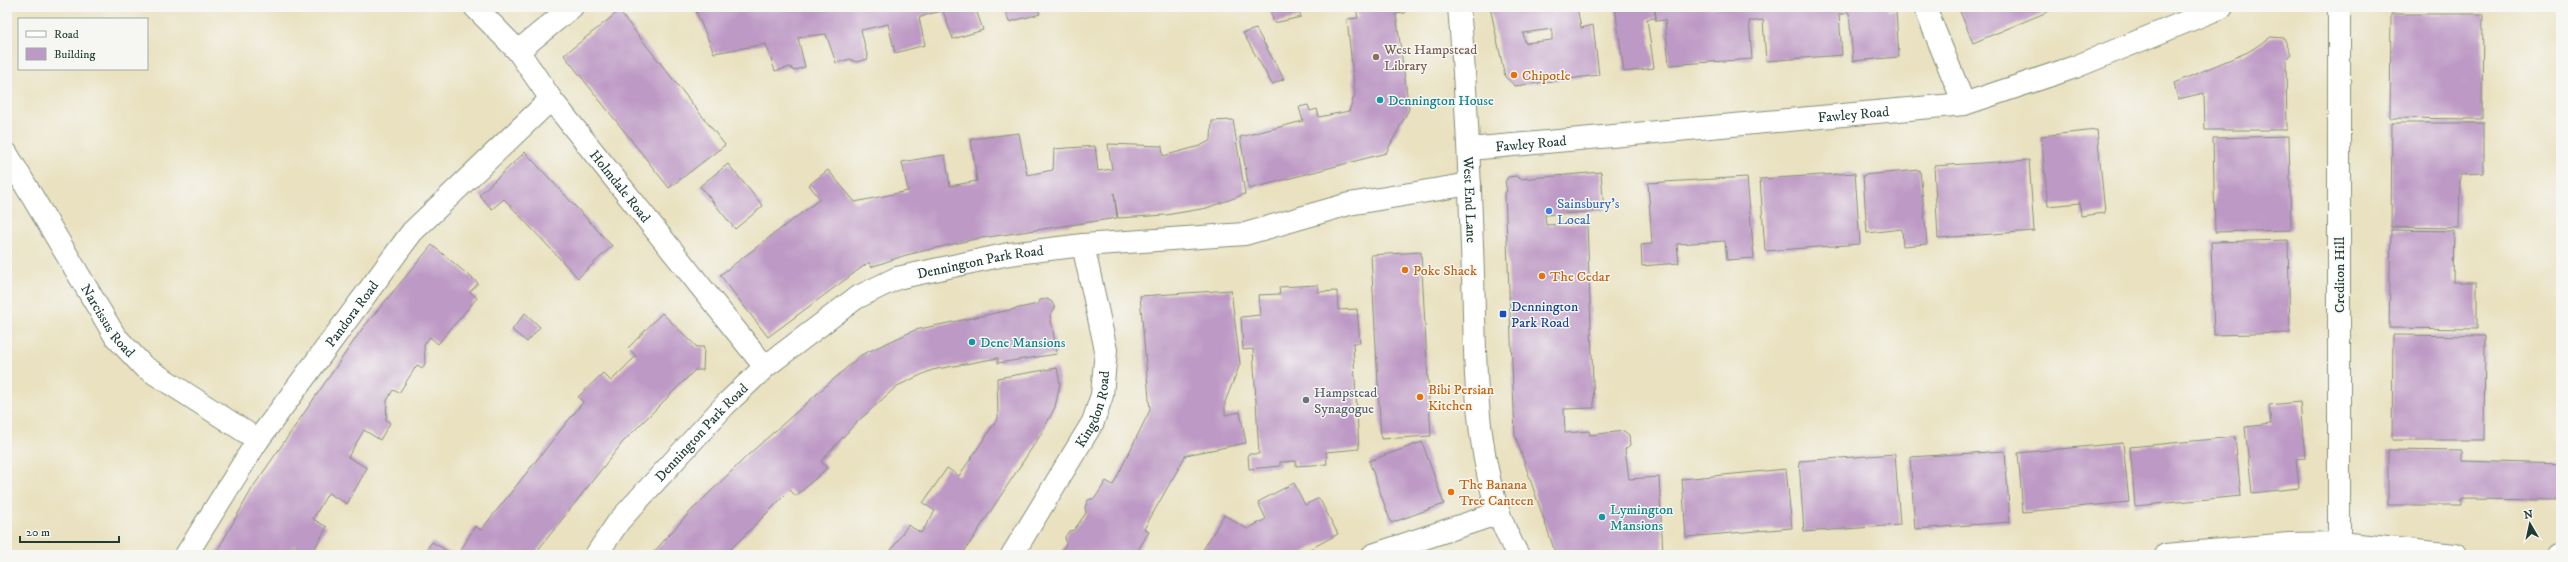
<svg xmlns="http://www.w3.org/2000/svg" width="2568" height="562" font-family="'IM FELL DW Pica',serif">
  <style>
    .building { fill: #bd99c5; fill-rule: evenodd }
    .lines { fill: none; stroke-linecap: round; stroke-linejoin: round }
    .street-casing { stroke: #848f7a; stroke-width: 24 }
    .secondary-casing { stroke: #848f7a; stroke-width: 24 }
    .street { stroke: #fff; stroke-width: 22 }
    .secondary { stroke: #fff; stroke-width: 22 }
    .education-dot { fill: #8d6e63; stroke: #f6f6f2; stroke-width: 1.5 }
    .food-dot { fill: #e8710a; stroke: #f6f6f2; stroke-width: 1.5 }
    .culture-dot { fill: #0f9aa8; stroke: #f6f6f2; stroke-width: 1.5 }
    .shop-dot { fill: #3f7fe0; stroke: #f6f6f2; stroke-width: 1.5 }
    .transit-dot { fill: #1a4fb4; stroke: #f6f6f2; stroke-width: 1.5 }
    .worship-dot { fill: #6b7280; stroke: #f6f6f2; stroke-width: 1.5 }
    .labels { text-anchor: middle; stroke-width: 3; stroke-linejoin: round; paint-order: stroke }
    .education-label { font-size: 14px; fill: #785e54; stroke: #f6f6f2; text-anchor: start }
    .food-label { font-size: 14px; fill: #c56008; stroke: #f6f6f2; text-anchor: start }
    .culture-label { font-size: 14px; fill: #0d838f; stroke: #f6f6f2; text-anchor: start }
    .street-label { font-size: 14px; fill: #1f3d34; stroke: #f6f6f2 }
    .shop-label { font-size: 14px; fill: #366cbe; stroke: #f6f6f2; text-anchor: start }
    .transit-label { font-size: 14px; fill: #164399; stroke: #f6f6f2; text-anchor: start }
    .worship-label { font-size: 14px; fill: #5b616d; stroke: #f6f6f2; text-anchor: start }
  </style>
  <rect width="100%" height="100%" fill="#f6f6f2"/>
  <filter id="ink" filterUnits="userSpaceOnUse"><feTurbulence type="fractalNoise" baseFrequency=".025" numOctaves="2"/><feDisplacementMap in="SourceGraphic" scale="8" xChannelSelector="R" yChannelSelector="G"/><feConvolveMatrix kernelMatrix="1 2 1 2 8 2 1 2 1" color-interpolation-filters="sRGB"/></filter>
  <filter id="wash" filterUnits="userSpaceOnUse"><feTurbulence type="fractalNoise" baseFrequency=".012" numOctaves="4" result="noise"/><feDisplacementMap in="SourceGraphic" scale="16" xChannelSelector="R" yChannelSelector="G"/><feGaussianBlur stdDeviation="0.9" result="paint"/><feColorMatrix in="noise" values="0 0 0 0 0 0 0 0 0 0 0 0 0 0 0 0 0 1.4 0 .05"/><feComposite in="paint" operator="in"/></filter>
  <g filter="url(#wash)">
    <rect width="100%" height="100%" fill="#e9e1bf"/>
    <g id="blocks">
      <path class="building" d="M 694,7 L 975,7 L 983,30 L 953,39 L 943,11 L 929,14 L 919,18 L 925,45 L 895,53 L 888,24 L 861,30 L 868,59 L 856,62 L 850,59 L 836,63 L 826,34 L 809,36 L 798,38 L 805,67 L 793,71 L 791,67 L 775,71 L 766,44 L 714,53 Z
        M 1004,7 L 1037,7 L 1040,14 L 1009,22 Z
        M 1269,7 L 1298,7 L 1301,17 L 1274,23 Z
        M 1341,7 L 1404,7 L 1405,13 L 1396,14 L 1409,109 L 1386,153 L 1249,189 L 1240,137 L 1303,121 L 1299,107 L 1308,105 L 1310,111 L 1317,109 L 1319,117 L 1349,111 L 1355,94 L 1347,19 L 1358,18 L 1356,8 L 1341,10 Z
        M 1490,7 L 1577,7 L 1581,28 L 1593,25 L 1599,75 L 1515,86 L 1505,77 ZM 1552,29 L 1552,40 L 1525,43 L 1523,33 Z
        M 1615,7 L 1653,7 L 1656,18 L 1655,7 L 1844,7 L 1845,14 L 1839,14 L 1842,55 L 1766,61 L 1763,20 L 1755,21 L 1749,21 L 1752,59 L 1669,65 L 1665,20 L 1656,21 L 1656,18 L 1647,19 L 1654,68 L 1624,72 Z
        M 1847,7 L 1887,7 L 1888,11 L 1896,11 L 1899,57 L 1853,61 L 1849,13 L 1847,13 Z
        M 1958,7 L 2059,7 L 1973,43 Z
        M 619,11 L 725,145 L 669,188 L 564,55 Z
        M 2391,14 L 2483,14 L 2482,119 L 2390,118 Z
        M 1256,29 L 1284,79 L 1272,84 L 1243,33 Z
        M 2271,37 L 2284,38 L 2291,54 L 2286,59 L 2287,130 L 2205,130 L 2204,93 L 2178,99 L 2174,83 L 2248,52 Z
        M 1233,120 L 1245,194 L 1207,208 L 1166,215 L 1118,218 L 1114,193 L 1117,218 L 975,239 L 906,255 L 871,267 L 869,262 L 768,337 L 720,275 L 820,199 L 809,185 L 828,170 L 855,202 L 908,191 L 902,162 L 925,158 L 945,155 L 950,186 L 977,181 L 971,139 L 1019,133 L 1027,175 L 1053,170 L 1054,149 L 1095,146 L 1098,171 L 1112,169 L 1108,144 L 1162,146 L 1163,156 L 1200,146 L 1211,140 L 1212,121 Z
        M 2392,123 L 2484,123 L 2484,173 L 2460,174 L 2459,228 L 2391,227 Z
        M 2097,130 L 2105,213 L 2081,216 L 2080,203 L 2048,206 L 2041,136 Z
        M 2289,136 L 2291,230 L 2215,232 L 2213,138 Z
        M 525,152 L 612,246 L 578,278 L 504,199 L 492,209 L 479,195 Z
        M 2029,160 L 2034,231 L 1938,238 L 1934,166 Z
        M 728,164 L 763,206 L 735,229 L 700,186 Z
        M 1920,170 L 1927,244 L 1903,246 L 1902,229 L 1867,233 L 1863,175 Z
        M 1601,172 L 1604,211 L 1545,215 L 1546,225 L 1587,223 L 1594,408 L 1564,409 L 1565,433 L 1589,431 L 1590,435 L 1624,431 L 1629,435 L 1630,445 L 1625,449 L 1629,479 L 1659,477 L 1663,555 L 1556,555 L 1515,435 L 1505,193 L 1507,191 L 1505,182 L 1508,177 L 1516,176 L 1520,179 Z
        M 1855,173 L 1860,244 L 1765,251 L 1760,179 Z
        M 1747,177 L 1754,258 L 1727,260 L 1725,241 L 1677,244 L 1679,263 L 1642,266 L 1641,245 L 1652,244 L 1648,183 Z
        M 2391,230 L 2454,231 L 2453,282 L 2477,282 L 2477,329 L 2389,328 Z
        M 2288,240 L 2290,333 L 2214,335 L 2211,242 Z
        M 432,245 L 478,283 L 470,292 L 477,298 L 438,344 L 430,337 L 424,345 L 425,363 L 423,368 L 417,365 L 399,393 L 393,390 L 387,401 L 386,420 L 390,423 L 380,440 L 364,430 L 348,457 L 367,468 L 347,504 L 328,493 L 313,519 L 327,527 L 311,555 L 293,545 L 288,555 L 215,555 L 253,487 L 362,329 Z
        M 1421,252 L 1431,436 L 1381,439 L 1371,255 Z
        M 1318,285 L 1318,292 L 1337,291 L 1338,310 L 1357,309 L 1360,343 L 1353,343 L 1359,449 L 1326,452 L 1327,464 L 1296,466 L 1296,461 L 1280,462 L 1280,466 L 1249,469 L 1248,454 L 1259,454 L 1253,349 L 1243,350 L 1241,317 L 1260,315 L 1258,295 L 1280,294 L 1279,287 Z
        M 1231,290 L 1240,364 L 1225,402 L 1225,415 L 1240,412 L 1246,443 L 1186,455 L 1144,529 L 1149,532 L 1135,555 L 1053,555 L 1055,552 L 1061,552 L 1066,544 L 1065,537 L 1069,531 L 1074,530 L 1086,513 L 1085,507 L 1088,500 L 1095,498 L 1106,481 L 1113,485 L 1150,410 L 1140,296 Z
        M 1047,299 L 1052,302 L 1055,308 L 1050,315 L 1057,354 L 998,363 L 998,358 L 948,367 L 932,370 L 897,386 L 856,423 L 821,461 L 827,468 L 796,496 L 790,490 L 725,555 L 651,555 L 688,514 L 749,454 L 861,355 L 915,330 L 1038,304 L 1040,300 Z
        M 525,313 L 540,327 L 527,342 L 512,330 Z
        M 662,313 L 697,347 L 704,347 L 703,370 L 695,370 L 623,442 L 534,555 L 458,555 L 475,526 L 481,530 L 583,402 L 578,397 L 603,373 L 611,381 L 636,356 L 628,348 Z
        M 2393,335 L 2485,336 L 2484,440 L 2392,440 Z
        M 1057,368 L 1060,384 L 1055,407 L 1041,434 L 962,555 L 888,555 L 908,525 L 921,533 L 935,511 L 923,503 L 947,468 L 959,476 L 998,418 L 997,378 Z
        M 2300,402 L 2305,458 L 2296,459 L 2299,488 L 2252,493 L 2245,427 L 2271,424 L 2269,405 Z
        M 2235,437 L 2241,496 L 2135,506 L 2130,447 Z
        M 1422,442 L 1444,504 L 1391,523 L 1369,461 Z
        M 2123,443 L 2129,502 L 2023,512 L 2018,453 Z
        M 2388,450 L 2462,451 L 2462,461 L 2561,464 L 2561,500 L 2461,499 L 2461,505 L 2388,505 Z
        M 2005,451 L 2010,522 L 1915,529 L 1910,457 Z
        M 1895,454 L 1900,525 L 1804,532 L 1799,461 Z
        M 1786,469 L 1792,528 L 1686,537 L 1682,479 Z
        M 1294,483 L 1305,505 L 1319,498 L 1338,534 L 1299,555 L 1210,555 L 1203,550 L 1224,515 L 1247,529 L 1266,519 L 1258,502 Z
        M 432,542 L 454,555 L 423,555 Z"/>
    </g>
  </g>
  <g filter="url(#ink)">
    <use href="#blocks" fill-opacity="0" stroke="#848f7a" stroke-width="1"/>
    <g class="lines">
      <g class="street-casing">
        <g id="street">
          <path id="s1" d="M 475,7 L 518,51 L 551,99 L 765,367"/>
          <path d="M 1925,7 L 1964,104"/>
          <path d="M 518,51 L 572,7"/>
          <path id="s2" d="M 1469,149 L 1964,104 L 2075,67 L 2222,7"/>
          <path id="s3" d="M 7,154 L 115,336 L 143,366 L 258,440"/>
          <path d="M 2339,543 L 2339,7"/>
          <path id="s4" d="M 186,555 L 258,440 L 412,232 L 551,99"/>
          <path id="s5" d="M 596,555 L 619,521 L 725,405 L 765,367 L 856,298 L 897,278 L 1009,254 L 1083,245 L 1245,234 L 1349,204 L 1470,184"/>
          <path id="s6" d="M 1012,555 L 1093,422 L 1102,395 L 1106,350 L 1083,245"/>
          <path d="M 1373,555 L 1499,513"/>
        </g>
      </g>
      <g class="secondary-casing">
        <g id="secondary">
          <path id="s7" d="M 1459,7 C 1467,97 1470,186 1473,276 C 1476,364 1472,477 1518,555"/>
          <path d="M 2166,555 L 2289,544 L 2339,543 L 2455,555"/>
          <path d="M 2559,555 L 2561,554"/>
        </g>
      </g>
      <use href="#street" class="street"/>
      <use href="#secondary" class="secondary"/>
    </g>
  </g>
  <circle class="education-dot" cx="1376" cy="57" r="4"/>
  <g class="food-dot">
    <circle cx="1514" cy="75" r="4"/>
    <circle cx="1405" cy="270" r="4"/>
    <circle cx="1542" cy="276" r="4"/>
    <circle cx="1420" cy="397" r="4"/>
    <circle cx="1451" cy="492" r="4"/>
  </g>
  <g class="culture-dot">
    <circle cx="1380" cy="100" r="4"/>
    <circle cx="972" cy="342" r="4"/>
    <circle cx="1602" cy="517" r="4"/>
  </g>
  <circle class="shop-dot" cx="1549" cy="211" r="4"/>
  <rect class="transit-dot" x="1499" y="310" width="8" height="8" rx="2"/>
  <circle class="worship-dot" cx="1306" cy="400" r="4"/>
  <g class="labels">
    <g class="education-label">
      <text x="1384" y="54">West Hampstead<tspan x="1384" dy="16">Library</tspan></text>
    </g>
    <g class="food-label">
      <text x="1522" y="80">Chipotle</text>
      <text x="1413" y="275">Poke Shack</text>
      <text x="1550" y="281">The Cedar</text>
      <text x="1428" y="394">Bibi Persian<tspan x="1428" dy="16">Kitchen</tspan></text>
      <text x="1459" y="489">The Banana<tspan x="1459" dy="16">Tree Canteen</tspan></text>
    </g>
    <g class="culture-label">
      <text x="1388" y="105">Dennington House</text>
      <text x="980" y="347">Dene Mansions</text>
      <text x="1610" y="514">Lymington<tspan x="1610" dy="16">Mansions</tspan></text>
    </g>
    <g class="street-label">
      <text dy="5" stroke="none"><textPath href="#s2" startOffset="386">Fawley Road</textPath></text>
      <text dy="5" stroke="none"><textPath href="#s2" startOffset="62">Fawley Road</textPath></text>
      <text dy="5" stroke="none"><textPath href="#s1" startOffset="231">Holmdale Road</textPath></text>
      <text dy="5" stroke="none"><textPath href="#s7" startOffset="193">West End Lane</textPath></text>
      <text dy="5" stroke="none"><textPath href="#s5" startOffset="498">Dennington Park Road</textPath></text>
      <text transform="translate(2339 275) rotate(-90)" y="5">Crediton Hill</text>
      <text dy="5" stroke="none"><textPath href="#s4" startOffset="293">Pandora Road</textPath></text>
      <text dy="5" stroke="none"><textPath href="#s3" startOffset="195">Narcissus Road</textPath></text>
      <text dy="5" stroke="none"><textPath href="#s6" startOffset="168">Kingdon Road</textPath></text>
      <text dy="5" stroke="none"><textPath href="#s5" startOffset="162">Dennington Park Road</textPath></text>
    </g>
    <g class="shop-label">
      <text x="1557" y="208">Sainsbury's<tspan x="1557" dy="16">Local</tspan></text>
    </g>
    <g class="transit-label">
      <text x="1511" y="311">Dennington<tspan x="1511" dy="16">Park Road</tspan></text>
    </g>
    <g class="worship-label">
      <text x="1314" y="397">Hampstead<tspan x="1314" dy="16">Synagogue</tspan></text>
    </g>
  </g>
  <rect width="2568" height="562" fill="none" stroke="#f6f6f2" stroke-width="24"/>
  <rect x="18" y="18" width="130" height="52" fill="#f6f6f2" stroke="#a0aca6"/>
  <rect x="26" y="31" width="20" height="6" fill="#ffffff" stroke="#a0aca6"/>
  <text x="54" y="38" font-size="12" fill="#1f3d34">Road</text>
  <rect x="26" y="48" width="20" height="12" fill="#bd99c5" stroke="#a0aca6"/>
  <text x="54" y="58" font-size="12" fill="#1f3d34">Building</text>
  <g transform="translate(2530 524) rotate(351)" stroke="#f6f6f2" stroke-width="3" paint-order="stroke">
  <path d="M0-3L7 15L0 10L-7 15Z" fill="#1f3d34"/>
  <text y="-6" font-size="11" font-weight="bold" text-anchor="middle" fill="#1f3d34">N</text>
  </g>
  <path d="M20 536v6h99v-6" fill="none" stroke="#1f3d34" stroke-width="2"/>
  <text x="26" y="536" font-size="12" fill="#1f3d34" stroke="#f6f6f2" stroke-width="3" paint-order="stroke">20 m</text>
</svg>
